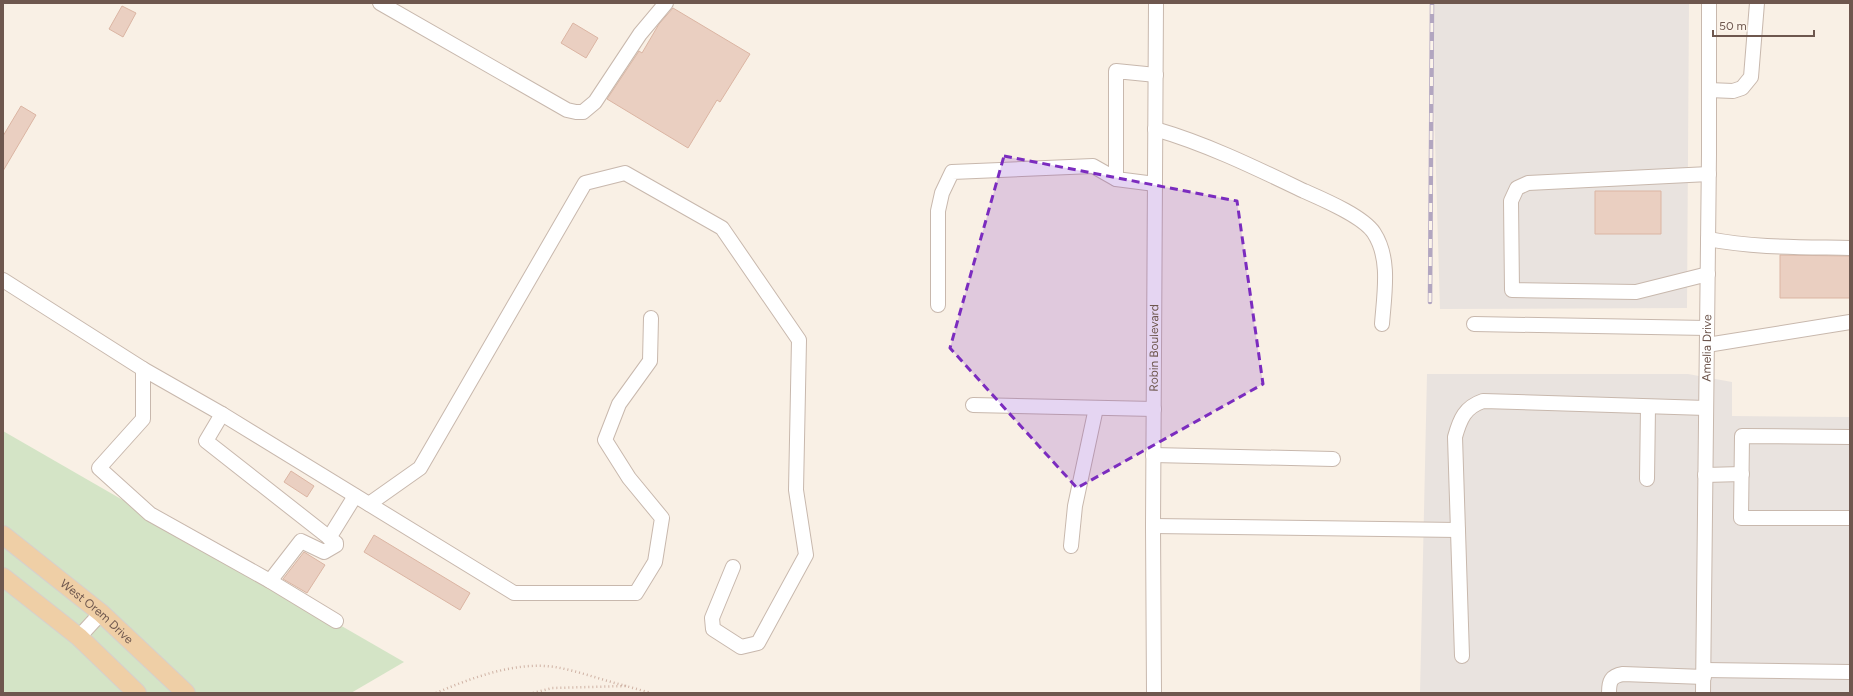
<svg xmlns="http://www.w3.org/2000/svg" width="1853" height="696" font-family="Figtree,sans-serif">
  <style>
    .industrial { fill: #e9e3df }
    .green { fill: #d4e4c6 }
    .building { fill: #eacfc1; stroke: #dbb5a3 }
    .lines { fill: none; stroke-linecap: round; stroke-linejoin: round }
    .minor-casing { stroke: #c8b8ad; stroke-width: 16 }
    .major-casing { stroke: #d6d0cd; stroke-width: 20 }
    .path { stroke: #cfb2a4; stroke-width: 2.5; stroke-dasharray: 1 3; stroke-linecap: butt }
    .minor { stroke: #fff; stroke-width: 14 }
    .major { stroke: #efcfa6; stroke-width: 18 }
    .rail-casing { stroke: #b2a6c0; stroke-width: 4.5 }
    .rail { stroke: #fcf4eb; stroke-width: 3; stroke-dasharray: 9; stroke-linecap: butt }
    .marked { fill: #7b2cbf; fill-opacity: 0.2; stroke: #7b2cbf; stroke-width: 3; stroke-dasharray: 8 5; stroke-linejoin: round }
    .labels { text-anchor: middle; stroke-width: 3; stroke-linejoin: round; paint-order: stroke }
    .street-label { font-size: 12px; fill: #6e574e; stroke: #fcf4eb }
  </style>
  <rect width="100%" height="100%" fill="#f9f0e5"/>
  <path class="industrial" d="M 1431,3 L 1689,3 L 1687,308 L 1440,309 Z
    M 1427,374 L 1688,374 L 1732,382 L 1732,416 L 1850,417 L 1850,693 L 1420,693 Z"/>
  <path class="green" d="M 3,431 L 404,662 L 351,693 L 3,693 Z"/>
  <path class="building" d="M 122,6 L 136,13 L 123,37 L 109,29 Z
    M 673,8 L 750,54 L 720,102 L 717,100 L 688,148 L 607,99 L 639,51 L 642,53 L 659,24 Z
    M 573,23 L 598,38 L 586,58 L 561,43 Z
    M 21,106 L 36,115 L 3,171 L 3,136 Z
    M 1595,191 L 1661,191 L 1661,234 L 1595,234 Z
    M 1780,255 L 1850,256 L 1850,298 L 1780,298 Z
    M 291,471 L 314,486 L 307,497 L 284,482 Z
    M 374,535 L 470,593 L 460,610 L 364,552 Z
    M 304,552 L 325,565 L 307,593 L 283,579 Z"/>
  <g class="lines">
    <g class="minor-casing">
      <g id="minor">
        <path d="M 380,3 L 567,110 L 576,112 L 583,112 L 595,102 L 640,34 L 666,3"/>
        <path d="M 1709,90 L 1733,91 L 1742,88 L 1751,77 L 1757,3"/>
        <path d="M 1155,129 C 1207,144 1256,168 1304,191 C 1322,199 1363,216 1374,233 C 1391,259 1384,295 1382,324"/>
        <path d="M 1155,184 L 1116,179 L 1116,71 L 1156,75"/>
        <path d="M 1708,239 C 1755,248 1802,247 1850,248"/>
        <path d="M 1708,274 L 1636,292 L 1512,290 L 1511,201 L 1517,188 L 1528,183 L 1709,174"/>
        <path d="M 3,280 L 143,369 L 222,414 L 514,593 L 636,593 L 655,562 L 662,518 L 629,478 L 605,440 L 619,404 L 650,361 L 651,318"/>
        <path d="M 938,305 L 938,211 L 942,193 L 952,172 L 1093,166 L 1116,179"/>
        <path d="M 1474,324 L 1707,328"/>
        <path d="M 1707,345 L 1850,322"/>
        <path d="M 143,369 L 143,419 L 99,468 L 150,514 L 270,581 L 336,621"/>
        <path d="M 973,405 L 1154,409"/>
        <path d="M 222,414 L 206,441 L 336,543 L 336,545 L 324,552 L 301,541 L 270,581"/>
        <path d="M 1850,437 L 1742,436 L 1741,518 L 1850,518"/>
        <path d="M 1153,455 L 1333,459"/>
        <path d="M 1705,475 L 1742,474"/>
        <path d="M 1647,479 L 1648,407"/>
        <path d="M 369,504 L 420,468 L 585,183 L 625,173 L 722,228 L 799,340 L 796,490 L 806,555 L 758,643 L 741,647 L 713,629 L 712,618 L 733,567"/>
        <path d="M 1153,526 L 1458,530"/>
        <path d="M 329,538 L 355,496"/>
        <path d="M 1071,546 L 1075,506 L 1096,408"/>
        <path d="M 79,637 L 101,613"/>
        <path d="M 1462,656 L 1455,437 C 1460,419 1465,407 1483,401 L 1706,408"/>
        <path d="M 1704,670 L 1850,672"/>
        <path id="s1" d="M 1154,693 L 1153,526 L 1156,3"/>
        <path d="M 1609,693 C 1609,681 1611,676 1623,674 L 1704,677"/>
        <path id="s2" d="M 1703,693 L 1709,154 L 1709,3"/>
      </g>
    </g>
    <g class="major-casing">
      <g id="major">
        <path id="s3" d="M 3,535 L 101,613 L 186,693"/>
        <path d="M 3,577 L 79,637 L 137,693"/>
      </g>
    </g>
    <path class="path" d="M 436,693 C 471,678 516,661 555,667 C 578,671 602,680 626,686
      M 533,693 L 552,688 L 626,686 L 651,693"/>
    <use href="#minor" class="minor"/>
    <use href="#major" class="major"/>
    <g class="rail-casing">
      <path id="rail" d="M 1430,302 L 1432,3"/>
    </g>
    <use href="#rail" class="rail"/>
  </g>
  <path class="marked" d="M 1004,156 L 1237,201 L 1263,384 L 1077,488 L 950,348 Z"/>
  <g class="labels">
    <g class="street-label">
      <text dy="4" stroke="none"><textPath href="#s1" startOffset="345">Robin Boulevard</textPath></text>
      <text dy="4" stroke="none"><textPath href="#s2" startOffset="345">Amelia Drive</textPath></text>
      <text dy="4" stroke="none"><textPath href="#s3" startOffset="121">West Orem Drive</textPath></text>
    </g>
  </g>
  <rect width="1853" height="696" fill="none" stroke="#6e574e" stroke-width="8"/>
  <path d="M1713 30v6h101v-6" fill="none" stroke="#6e574e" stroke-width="2"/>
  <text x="1719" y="30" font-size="12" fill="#6e574e" stroke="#fcf4eb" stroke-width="3" paint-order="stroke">50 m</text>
</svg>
